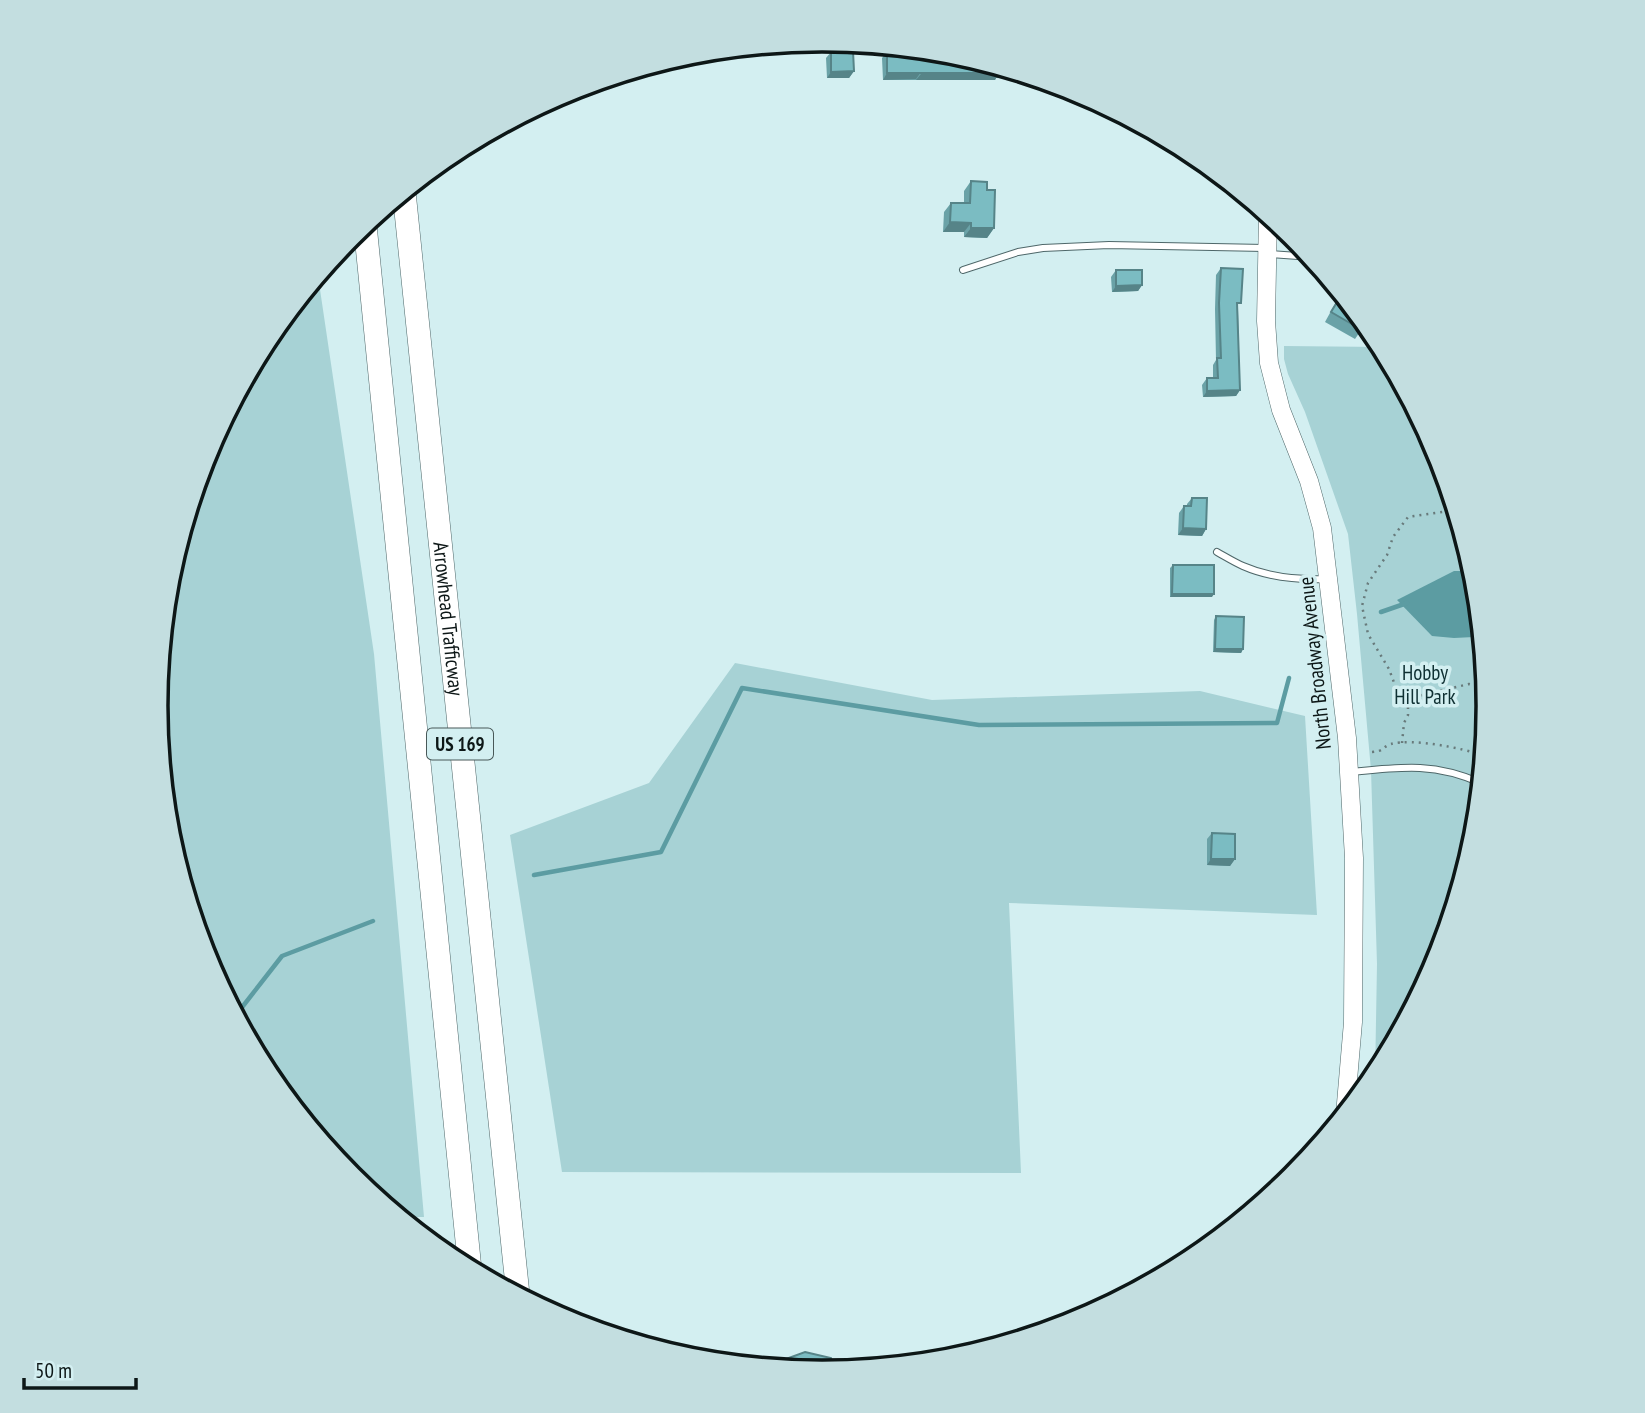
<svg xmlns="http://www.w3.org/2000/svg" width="1645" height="1413" font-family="'PT Sans Narrow',sans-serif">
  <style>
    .green { fill: #a7d2d5 }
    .water { fill: #5c9ca2 }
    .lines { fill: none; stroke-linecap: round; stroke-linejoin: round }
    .stream { stroke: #5c9ca2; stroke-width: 4.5 }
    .lane-casing { stroke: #4e6769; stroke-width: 8 }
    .secondary-casing { stroke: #4e6769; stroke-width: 19 }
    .highway-casing { stroke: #4e6769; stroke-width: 24 }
    .path { stroke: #687a7b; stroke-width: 2.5; stroke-dasharray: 2 5; stroke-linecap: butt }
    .lane { stroke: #fff; stroke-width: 6 }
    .secondary { stroke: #fff; stroke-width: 18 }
    .highway { stroke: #fff; stroke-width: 23 }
    .wall { fill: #6aa2a7 }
    .shaded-wall { fill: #568488 }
    .building { fill: #7bbcc2; stroke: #568488; stroke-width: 2 }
    .labels { text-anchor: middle; stroke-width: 7; stroke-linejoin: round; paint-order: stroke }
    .shield { fill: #d3eff1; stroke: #485858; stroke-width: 2 }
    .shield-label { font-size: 19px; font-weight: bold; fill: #0d1717 }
    .street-label { font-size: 21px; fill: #0d1717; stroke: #d3eff1 }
    .park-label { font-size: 21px; fill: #0f3033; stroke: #d3eff1 }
    .rim { fill: none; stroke: #0d1717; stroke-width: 3.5 }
  </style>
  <rect width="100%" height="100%" fill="#d3eff1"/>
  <path class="green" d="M 318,276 L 374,654 L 424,1217 L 399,1217 L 351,1177 L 268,1076 L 207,961 L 169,836 L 156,706 L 169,576 L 207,451 L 269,336 Z
    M 1284,346 L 1382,347 L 1438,452 L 1476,577 L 1489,707 L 1476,837 L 1438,962 L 1375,1078 L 1377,964 L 1371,770 L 1357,614 L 1348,534 L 1305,412 L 1288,374 L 1284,359 Z
    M 735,663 L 932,700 L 1200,691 L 1305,716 L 1317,915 L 1009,903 L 1021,1173 L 562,1172 L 510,835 L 649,783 Z"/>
  <path class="water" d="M 1454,571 L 1474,571 L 1476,577 L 1481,629 L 1474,637 L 1454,638 L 1432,636 L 1397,600 Z"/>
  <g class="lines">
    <path class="stream" d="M 1381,612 L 1407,603
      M 534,875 L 661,852 L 742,688 L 979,725 L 1277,723 L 1289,678
      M 236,1015 L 282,956 L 373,921"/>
    <g class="lane-casing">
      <path id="lane" d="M 1269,254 L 1312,257
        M 963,270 L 1018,252 L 1043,248 L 1109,245 L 1265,248
        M 1217,552 C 1226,557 1234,562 1243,566 C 1268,577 1299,580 1326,579
        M 1351,772 C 1400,767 1434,762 1481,783"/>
    </g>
    <g class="secondary-casing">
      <path id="secondary" d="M 1268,214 L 1266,321 L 1269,363 L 1281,410 L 1309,481 L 1322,528 L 1347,738 L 1354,858 L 1353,1022 L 1345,1115"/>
    </g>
    <g class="highway-casing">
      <g id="highway">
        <path id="s1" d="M 404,192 L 518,1295"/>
        <path d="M 365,225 L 470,1270"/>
      </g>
    </g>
    <path class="path" d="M 1456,510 L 1408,517 L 1393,537 L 1387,555 L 1368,583 L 1362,606 L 1368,634 L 1389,669 L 1396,688 L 1408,695 L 1418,696 L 1469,684 L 1487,688
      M 1402,743 L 1404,723 L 1408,715 L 1408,695
      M 1372,752 C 1385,751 1382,747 1391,744 C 1411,738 1464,748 1484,756"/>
    <use href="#lane" class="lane"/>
    <use href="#secondary" class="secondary"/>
    <use href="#highway" class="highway"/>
  </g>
  <path class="wall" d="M 831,52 L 854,71 L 849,78 L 827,78 L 826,58 Z
    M 887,52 L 996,78 L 995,80 L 883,80 L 882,58 Z
    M 971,181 L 987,190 L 994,228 L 987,238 L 964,237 L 964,232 L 943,232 L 944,212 L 951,203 L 964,203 L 964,191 Z
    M 1221,268 L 1238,309 L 1240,390 L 1236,396 L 1203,397 L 1202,385 L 1207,378 L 1213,378 L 1213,365 L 1216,360 L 1215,309 L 1216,275 Z
    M 1116,270 L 1142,285 L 1138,291 L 1112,292 L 1111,277 Z
    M 1341,293 L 1366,323 L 1355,339 L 1325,322 Z
    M 1192,498 L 1206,529 L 1202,536 L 1178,535 L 1179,513 L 1184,506 L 1187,506 L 1187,504 Z
    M 1173,565 L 1212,597 L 1170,597 L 1170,568 Z
    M 1216,616 L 1243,649 L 1241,653 L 1213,652 L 1214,620 Z
    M 1212,833 L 1235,859 L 1230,866 L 1207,865 L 1207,839 Z"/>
  <path class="shaded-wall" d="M 854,71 L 849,78 L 827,78 L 831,72 Z
    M 1000,71 L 1014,72 L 1038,79 L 996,78 L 995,80 L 916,80 L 921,74 Z
    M 921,72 L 916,79 L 883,80 L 887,73 Z
    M 950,222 L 971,223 L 964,232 L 943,232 Z
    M 971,228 L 994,228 L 987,238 L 964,237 Z
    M 1142,285 L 1138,291 L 1112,292 L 1116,286 Z
    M 1240,390 L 1236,396 L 1203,397 L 1207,391 Z
    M 1183,528 L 1206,529 L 1202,536 L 1178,535 Z
    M 1172,594 L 1214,594 L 1212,597 L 1170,597 Z
    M 1215,649 L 1243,649 L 1241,653 L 1213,652 Z
    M 1211,859 L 1235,859 L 1230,866 L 1207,865 Z
    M 772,1364 L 801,1371 L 769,1368 Z"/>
  <path class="building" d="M 853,51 L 854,71 L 831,72 L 831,52 Z
    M 887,52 L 953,53 L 1014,72 L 1000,71 L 1000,73 L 887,73 Z
    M 971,181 L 987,182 L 987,190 L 995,190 L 994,228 L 971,228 L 971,223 L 950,222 L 951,203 L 970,203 Z
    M 1221,268 L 1243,269 L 1241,303 L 1237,303 L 1240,390 L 1207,391 L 1207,378 L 1218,378 L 1217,358 L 1221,358 L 1219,303 Z
    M 1116,270 L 1142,270 L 1142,285 L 1116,286 Z
    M 1342,294 L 1366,323 L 1362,330 L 1331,312 Z
    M 1192,498 L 1207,498 L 1206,529 L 1183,528 L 1184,506 L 1191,506 Z
    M 1173,565 L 1214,565 L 1214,594 L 1172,594 Z
    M 1216,616 L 1244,617 L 1243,649 L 1215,649 Z
    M 1212,833 L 1235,834 L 1235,859 L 1211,859 Z
    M 805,1352 L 831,1358 L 835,1371 L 822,1373 L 801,1371 L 772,1364 Z"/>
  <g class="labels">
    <rect class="shield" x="427" y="728.5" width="66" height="31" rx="5"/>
    <g class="shield-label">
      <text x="460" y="751">US 169</text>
    </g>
    <g class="street-label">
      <text dy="7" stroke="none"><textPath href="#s1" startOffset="429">Arrowhead Trafficway</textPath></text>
      <text transform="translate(1315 663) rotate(-96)" y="7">North Broadway Avenue</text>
    </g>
    <g class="park-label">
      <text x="1425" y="680">Hobby<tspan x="1425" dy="24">Hill Park</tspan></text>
    </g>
  </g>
  <path d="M0 0H1645V1413H0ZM168 706a654 654 0 1 1 1308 0a654 654 0 1 1-1308 0Z" fill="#c3dee0" fill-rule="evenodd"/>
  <path class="rim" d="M168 706a654 654 0 1 1 1308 0a654 654 0 1 1-1308 0Z"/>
  <path d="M24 1378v10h112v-10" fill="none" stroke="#0d1717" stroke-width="3.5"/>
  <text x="35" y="1378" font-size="21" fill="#0d1717" stroke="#d3eff1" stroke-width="5" paint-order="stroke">50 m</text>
</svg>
